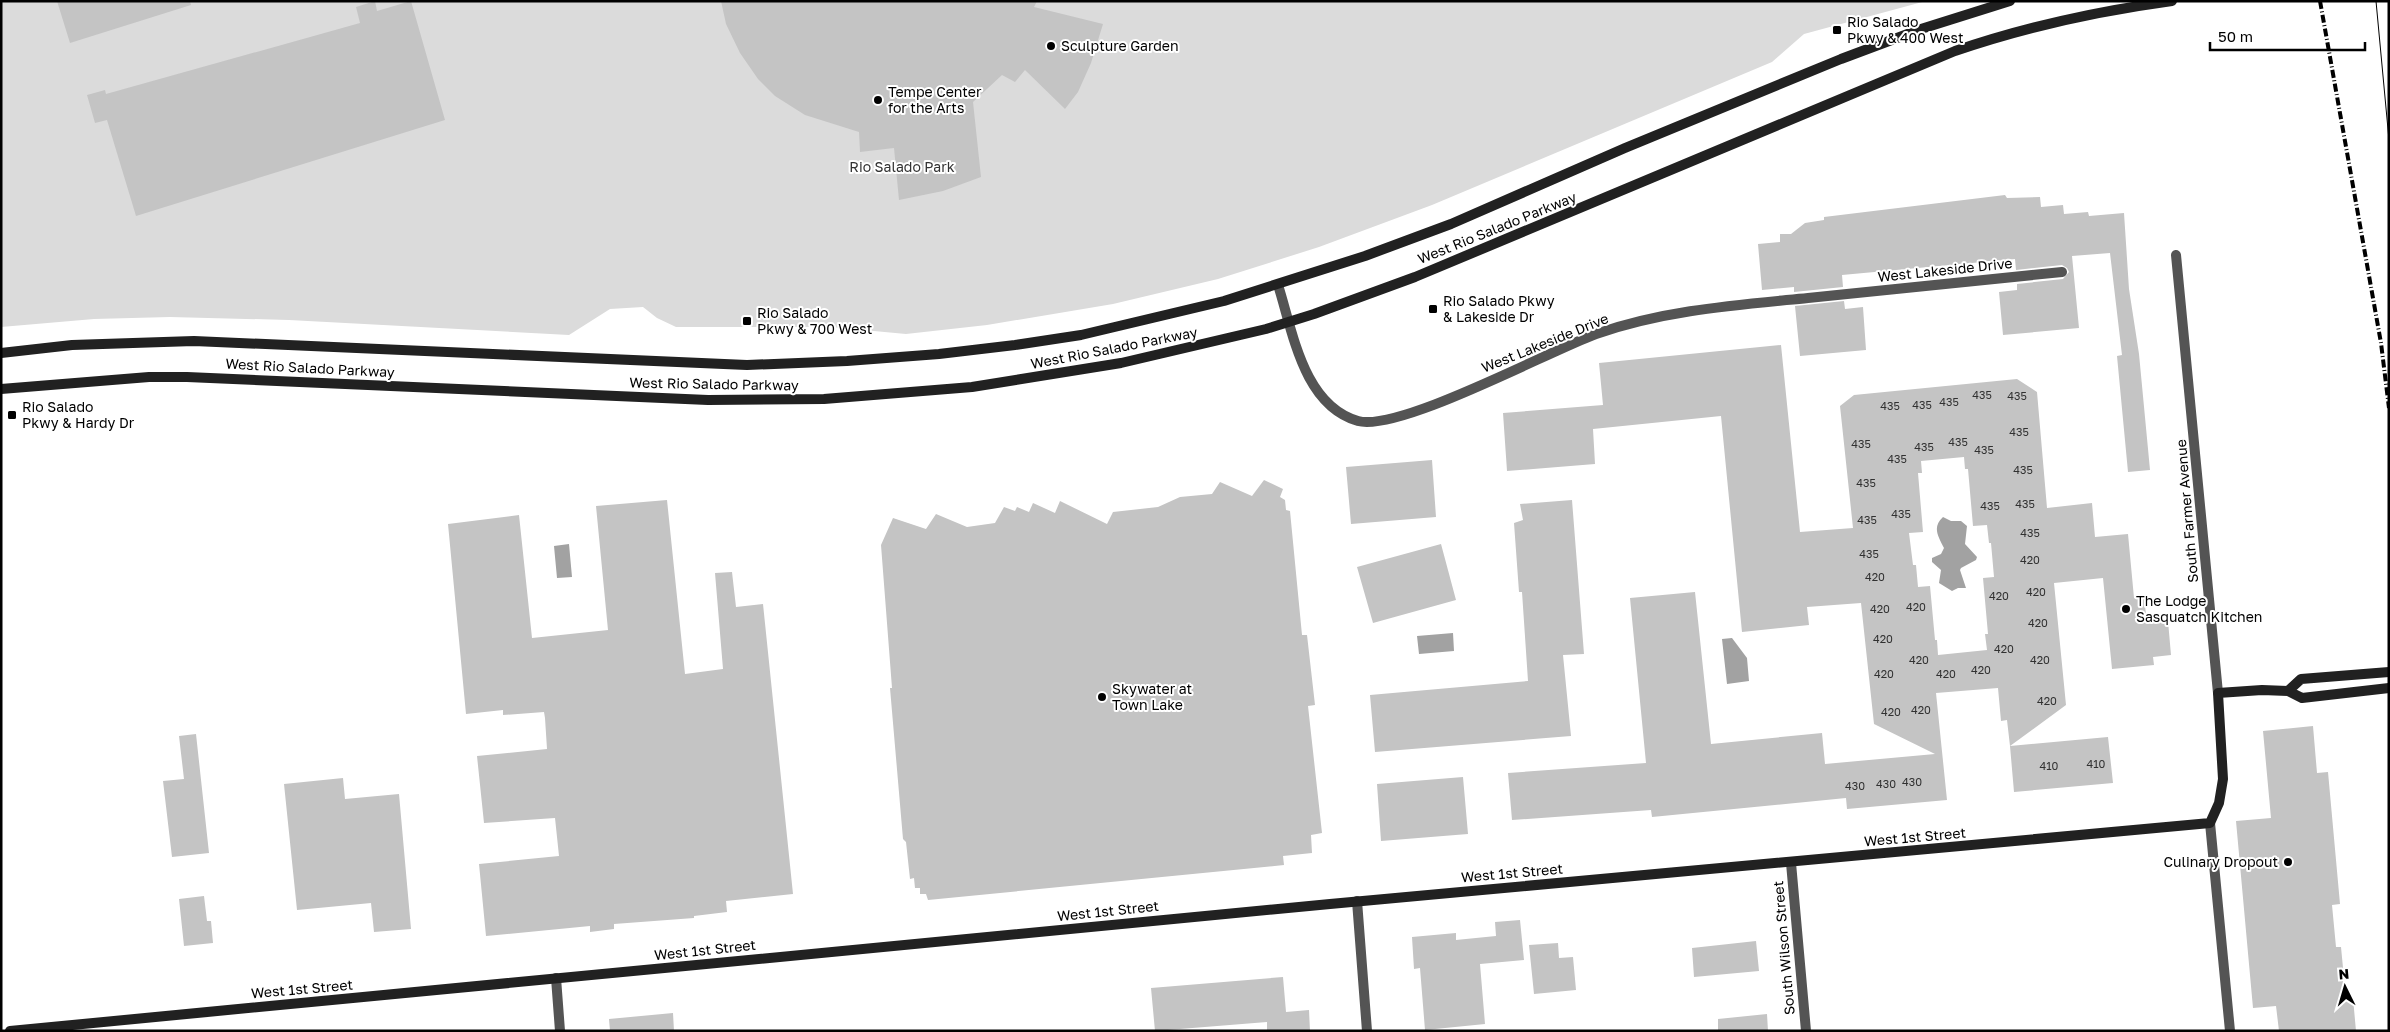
<svg xmlns="http://www.w3.org/2000/svg" width="2390" height="1032" font-family="'Golos Text',sans-serif">
  <style>
    .green { fill: #dbdbdb }
    .water { fill: #a2a2a2 }
    .building { fill: #c4c4c4; fill-rule: evenodd }
    .lines { fill: none; stroke-linecap: round; stroke-linejoin: round }
    .street { stroke: #545454; stroke-width: 10 }
    .secondary { stroke: #212121; stroke-width: 10 }
    .tram { stroke: #000; stroke-width: 1 }
    .rail { stroke: #000; stroke-width: 4; stroke-dasharray: 8 2.5 1 2.5; stroke-linecap: butt }
    .poi-dot { fill: #000; stroke: #fff; stroke-width: 2 }
    .labels { text-anchor: middle; stroke-width: 4; stroke-linejoin: round; paint-order: stroke }
    .number-label { font-size: 11px; fill: #313131 }
    .poi-label { font-size: 14px; fill: #000; stroke: #fff; text-anchor: start }
    .park-label { font-size: 14px; fill: #323232; stroke: #fff }
    .street-label { font-size: 14px; fill: #000; stroke: #fff }
  </style>
  <rect width="100%" height="100%" fill="#fff"/>
  <path class="green" d="M 1,1 L 1926,1 L 1804,34 L 1772,62 L 1432,205 L 1319,247 L 1218,279 L 1113,304 L 987,325 L 906,334 L 831,327 L 676,327 L 657,318 L 643,307 L 610,309 L 569,335 L 289,320 L 170,317 L 94,319 L 1,327 Z"/>
  <path class="water" d="M 1943,517 L 1951,521 L 1961,521 L 1967,526 L 1965,544 L 1977,557 L 1976,560 L 1961,568 L 1960,570 L 1966,588 L 1958,588 L 1952,591 L 1939,583 L 1941,570 L 1932,562 L 1932,558 L 1941,554 L 1944,548 C 1938,536 1932,527 1943,517 Z
    M 569,544 L 572,577 L 557,578 L 554,546 Z
    M 1453,633 L 1454,651 L 1419,654 L 1417,636 Z
    M 1732,638 L 1747,658 L 1749,681 L 1727,684 L 1722,639 Z"/>
  <path class="building" d="M 57,1 L 190,1 L 191,5 L 70,43 Z
    M 375,1 L 377,11 L 411,1 L 445,120 L 136,216 L 107,120 L 95,123 L 87,95 L 105,90 L 106,94 L 360,23 L 356,7 Z
    M 721,1 L 1037,1 L 1034,7 L 1103,24 L 1091,63 L 1078,92 L 1065,109 L 1025,70 L 1015,82 L 1002,75 L 973,102 L 981,177 L 943,191 L 899,200 L 894,148 L 860,152 L 859,132 L 805,115 L 775,96 L 758,79 L 740,53 L 726,24 Z
    M 2005,195 L 2007,198 L 2040,197 L 2041,207 L 2063,205 L 2064,214 L 2088,212 L 2089,216 L 2124,213 L 2129,289 L 2139,354 L 2150,470 L 2128,472 L 2117,356 L 2122,355 L 2110,253 L 2072,256 L 2079,328 L 2003,335 L 1999,292 L 2017,290 L 2017,284 L 2063,279 L 2069,272 L 2067,268 L 2062,265 L 2016,270 L 2015,259 L 1842,275 L 1843,287 L 1794,292 L 1794,287 L 1762,290 L 1758,244 L 1780,242 L 1780,234 L 1791,234 L 1805,223 L 1824,220 L 1824,217 Z
    M 1844,301 L 1845,309 L 1863,307 L 1866,350 L 1800,356 L 1795,306 Z
    M 1781,345 L 1800,532 L 1853,528 L 1840,406 L 1854,395 L 2017,379 L 2037,392 L 2047,508 L 2092,503 L 2095,537 L 2128,534 L 2134,598 L 2144,597 L 2147,623 L 2168,621 L 2171,655 L 2153,657 L 2154,665 L 2112,669 L 2103,578 L 2054,583 L 2066,705 L 2010,746 L 2007,720 L 2001,721 L 1998,688 L 1936,693 L 1947,800 L 1847,809 L 1846,798 L 1652,817 L 1651,810 L 1512,820 L 1508,773 L 1646,763 L 1630,598 L 1695,592 L 1711,744 L 1822,733 L 1825,764 L 1935,754 L 1874,724 L 1861,603 L 1807,607 L 1809,625 L 1742,632 L 1721,416 L 1593,429 L 1595,464 L 1507,471 L 1503,413 L 1603,405 L 1599,363 ZM 1964,457 L 1965,469 L 1968,469 L 1973,526 L 1987,525 L 1989,543 L 1991,543 L 1994,577 L 1983,578 L 1988,634 L 1985,634 L 1987,650 L 1938,655 L 1937,640 L 1935,640 L 1930,586 L 1918,587 L 1916,565 L 1913,565 L 1909,533 L 1923,532 L 1918,473 L 1922,473 L 1921,461 Z
    M 1432,460 L 1436,517 L 1351,524 L 1346,467 Z
    M 1264,480 L 1283,489 L 1280,497 L 1285,500 L 1286,510 L 1290,511 L 1302,635 L 1307,635 L 1315,705 L 1308,706 L 1322,833 L 1311,835 L 1312,853 L 1283,856 L 1284,865 L 928,900 L 926,894 L 920,894 L 920,888 L 915,888 L 914,878 L 910,879 L 906,842 L 903,839 L 890,688 L 892,688 L 881,545 L 893,518 L 926,529 L 936,514 L 967,527 L 995,523 L 1004,507 L 1015,511 L 1017,507 L 1029,512 L 1033,503 L 1055,513 L 1060,501 L 1107,524 L 1113,512 L 1158,507 L 1180,497 L 1212,494 L 1220,482 L 1252,496 Z
    M 667,500 L 685,674 L 723,669 L 715,573 L 732,572 L 736,607 L 763,604 L 793,894 L 726,901 L 727,912 L 694,916 L 694,918 L 614,924 L 614,929 L 590,932 L 590,926 L 486,936 L 479,864 L 559,856 L 555,818 L 484,823 L 477,756 L 547,749 L 545,718 L 544,712 L 503,715 L 503,710 L 466,714 L 448,524 L 519,515 L 532,638 L 608,630 L 596,506 Z
    M 1572,500 L 1584,654 L 1563,655 L 1571,736 L 1375,752 L 1370,695 L 1528,681 L 1522,592 L 1519,592 L 1514,523 L 1523,520 L 1520,504 Z
    M 1441,544 L 1456,600 L 1373,623 L 1357,567 Z
    M 2313,726 L 2317,773 L 2328,772 L 2340,904 L 2332,905 L 2336,947 L 2341,947 L 2346,999 L 2353,998 L 2356,1031 L 2279,1031 L 2276,1006 L 2253,1008 L 2236,821 L 2271,818 L 2263,731 Z
    M 196,734 L 209,853 L 172,857 L 163,781 L 184,779 L 179,736 Z
    M 2108,737 L 2113,783 L 2014,792 L 2010,746 Z
    M 1463,777 L 1468,834 L 1381,841 L 1377,784 Z
    M 343,778 L 345,799 L 399,794 L 411,929 L 374,932 L 371,903 L 297,910 L 284,784 Z
    M 204,896 L 207,921 L 211,921 L 213,943 L 184,946 L 179,899 Z
    M 1520,920 L 1524,960 L 1480,964 L 1485,1024 L 1425,1030 L 1420,968 L 1414,969 L 1412,937 L 1456,933 L 1456,940 L 1496,936 L 1495,922 Z
    M 1756,941 L 1759,971 L 1694,977 L 1692,948 Z
    M 1558,943 L 1559,958 L 1573,957 L 1576,990 L 1534,994 L 1529,945 Z
    M 1283,977 L 1286,1012 L 1309,1010 L 1310,1031 L 1267,1031 L 1267,1022 L 1155,1031 L 1151,988 Z
    M 673,1013 L 674,1031 L 610,1031 L 609,1019 Z
    M 1767,1014 L 1768,1031 L 1718,1031 L 1718,1019 Z"/>
  <g class="lines">
    <path class="street" d="M 2176,255 L 2218,693
      M 1278,285 C 1293,332 1303,405 1358,421 C 1399,432 1549,351 1596,334 C 1664,310 1737,305 1808,298 C 1892,289 1977,281 2062,272
      M 2210,823 L 2230,1031
      M 1791,863 L 1806,1031
      M 1357,901 L 1367,1031
      M 556,978 L 560,1031"/>
    <path class="secondary" d="M 1,353 L 72,345 L 194,341 L 747,365 L 847,361 L 939,354 L 1015,345 L 1081,335 L 1224,301 L 1365,256 L 1451,224 L 1625,148 L 1841,59 L 1921,29 L 2010,1
      M 1,389 L 149,377 L 187,377 L 708,400 L 824,399 L 972,387 L 1121,363 L 1266,329 L 1314,314 L 1415,277 L 1955,51 C 2025,27 2098,11 2172,1
      M 2288,691 L 2301,679 L 2389,672
      M 10,1031 L 1330,904 L 2210,823 L 2219,803 L 2223,779 L 2218,693 L 2262,690 L 2288,691 L 2302,698 L 2389,688"/>
    <path class="tram" d="M 2376,1 L 2389,140"/>
    <path class="rail" d="M 2320,1 L 2381,343 L 2389,408"/>
  </g>
  <g class="poi-dot">
    <rect x="1832" y="25" width="10" height="10" rx="2.5"/>
    <circle cx="1051" cy="46" r="5"/>
    <circle cx="878" cy="100" r="5"/>
    <rect x="1428" y="304" width="10" height="10" rx="2.5"/>
    <rect x="742" y="316" width="10" height="10" rx="2.5"/>
    <rect x="7" y="410" width="10" height="10" rx="2.5"/>
    <circle cx="2126" cy="609" r="5"/>
    <circle cx="1102" cy="697" r="5"/>
    <circle cx="2288" cy="862" r="5"/>
  </g>
  <g class="labels">
    <g class="number-label">
      <text x="1982" y="399">435</text>
      <text x="2017" y="400">435</text>
      <text x="1949" y="406">435</text>
      <text x="1922" y="409">435</text>
      <text x="1890" y="410">435</text>
      <text x="2019" y="436">435</text>
      <text x="1958" y="446">435</text>
      <text x="1861" y="448">435</text>
      <text x="1924" y="451">435</text>
      <text x="1984" y="454">435</text>
      <text x="1897" y="463">435</text>
      <text x="2023" y="474">435</text>
      <text x="1866" y="487">435</text>
      <text x="2025" y="508">435</text>
      <text x="1990" y="510">435</text>
      <text x="1901" y="518">435</text>
      <text x="1867" y="524">435</text>
      <text x="2030" y="537">435</text>
      <text x="1869" y="558">435</text>
      <text x="2030" y="564">420</text>
      <text x="1875" y="581">420</text>
      <text x="2036" y="596">420</text>
      <text x="1999" y="600">420</text>
      <text x="1916" y="611">420</text>
      <text x="1880" y="613">420</text>
      <text x="2038" y="627">420</text>
      <text x="1883" y="643">420</text>
      <text x="2004" y="653">420</text>
      <text x="1919" y="664">420</text>
      <text x="2040" y="664">420</text>
      <text x="1981" y="674">420</text>
      <text x="1884" y="678">420</text>
      <text x="1946" y="678">420</text>
      <text x="2047" y="705">420</text>
      <text x="1921" y="714">420</text>
      <text x="1891" y="716">420</text>
      <text x="2096" y="768">410</text>
      <text x="2049" y="770">410</text>
      <text x="1912" y="786">430</text>
      <text x="1886" y="788">430</text>
      <text x="1855" y="790">430</text>
    </g>
    <g class="poi-label">
      <text x="1847" y="27">Rio Salado<tspan x="1847" dy="16">Pkwy &amp; 400 West</tspan></text>
      <text x="1061" y="51">Sculpture Garden</text>
      <text x="888" y="97">Tempe Center<tspan x="888" dy="16">for the Arts</tspan></text>
      <text x="1443" y="306">Rio Salado Pkwy<tspan x="1443" dy="16">&amp; Lakeside Dr</tspan></text>
      <text x="757" y="318">Rio Salado<tspan x="757" dy="16">Pkwy &amp; 700 West</tspan></text>
      <text x="22" y="412">Rio Salado<tspan x="22" dy="16">Pkwy &amp; Hardy Dr</tspan></text>
      <text x="2136" y="606">The Lodge<tspan x="2136" dy="16">Sasquatch Kitchen</tspan></text>
      <text x="1112" y="694">Skywater at<tspan x="1112" dy="16">Town Lake</tspan></text>
      <text x="2278" y="867" text-anchor="end">Culinary Dropout</text>
    </g>
    <g class="park-label">
      <text x="902" y="172">Rio Salado Park</text>
    </g>
    <g class="street-label">
      <text transform="translate(1497 228) rotate(-22)" y="5">West Rio Salado Parkway</text>
      <text transform="translate(1945 270) rotate(-6)" y="5">West Lakeside Drive</text>
      <text transform="translate(1545 343) rotate(-22)" y="5">West Lakeside Drive</text>
      <text transform="translate(1114 348) rotate(-11)" y="5">West Rio Salado Parkway</text>
      <text transform="translate(310 368) rotate(3)" y="5">West Rio Salado Parkway</text>
      <text transform="translate(714 384) rotate(1)" y="5">West Rio Salado Parkway</text>
      <text transform="translate(2187 511) rotate(-95)" y="5">South Farmer Avenue</text>
      <text transform="translate(1915 837) rotate(-5)" y="5">West 1st Street</text>
      <text transform="translate(1512 873) rotate(-5)" y="5">West 1st Street</text>
      <text transform="translate(1108 911) rotate(-6)" y="5">West 1st Street</text>
      <text transform="translate(1784 948) rotate(-95)" y="5">South Wilson Street</text>
      <text transform="translate(705 950) rotate(-6)" y="5">West 1st Street</text>
      <text transform="translate(302 989) rotate(-5)" y="5">West 1st Street</text>
    </g>
  </g>
  <rect width="2390" height="1032" fill="none" stroke="#000000" stroke-width="5"/>
  <g transform="translate(2345 987) rotate(355)" stroke="#ffffff" stroke-width="4" paint-order="stroke">
  <path d="M0-4L9 19L0 12L-9 19Z" fill="#000000"/>
  <text y="-8" font-size="14" font-weight="bold" text-anchor="middle" fill="#000000">N</text>
  </g>
  <path d="M2210 42v8h155v-8" fill="none" stroke="#000000" stroke-width="2.5"/>
  <text x="2218" y="42" font-size="15" fill="#000000" stroke="#ffffff" stroke-width="4" paint-order="stroke">50 m</text>
</svg>
